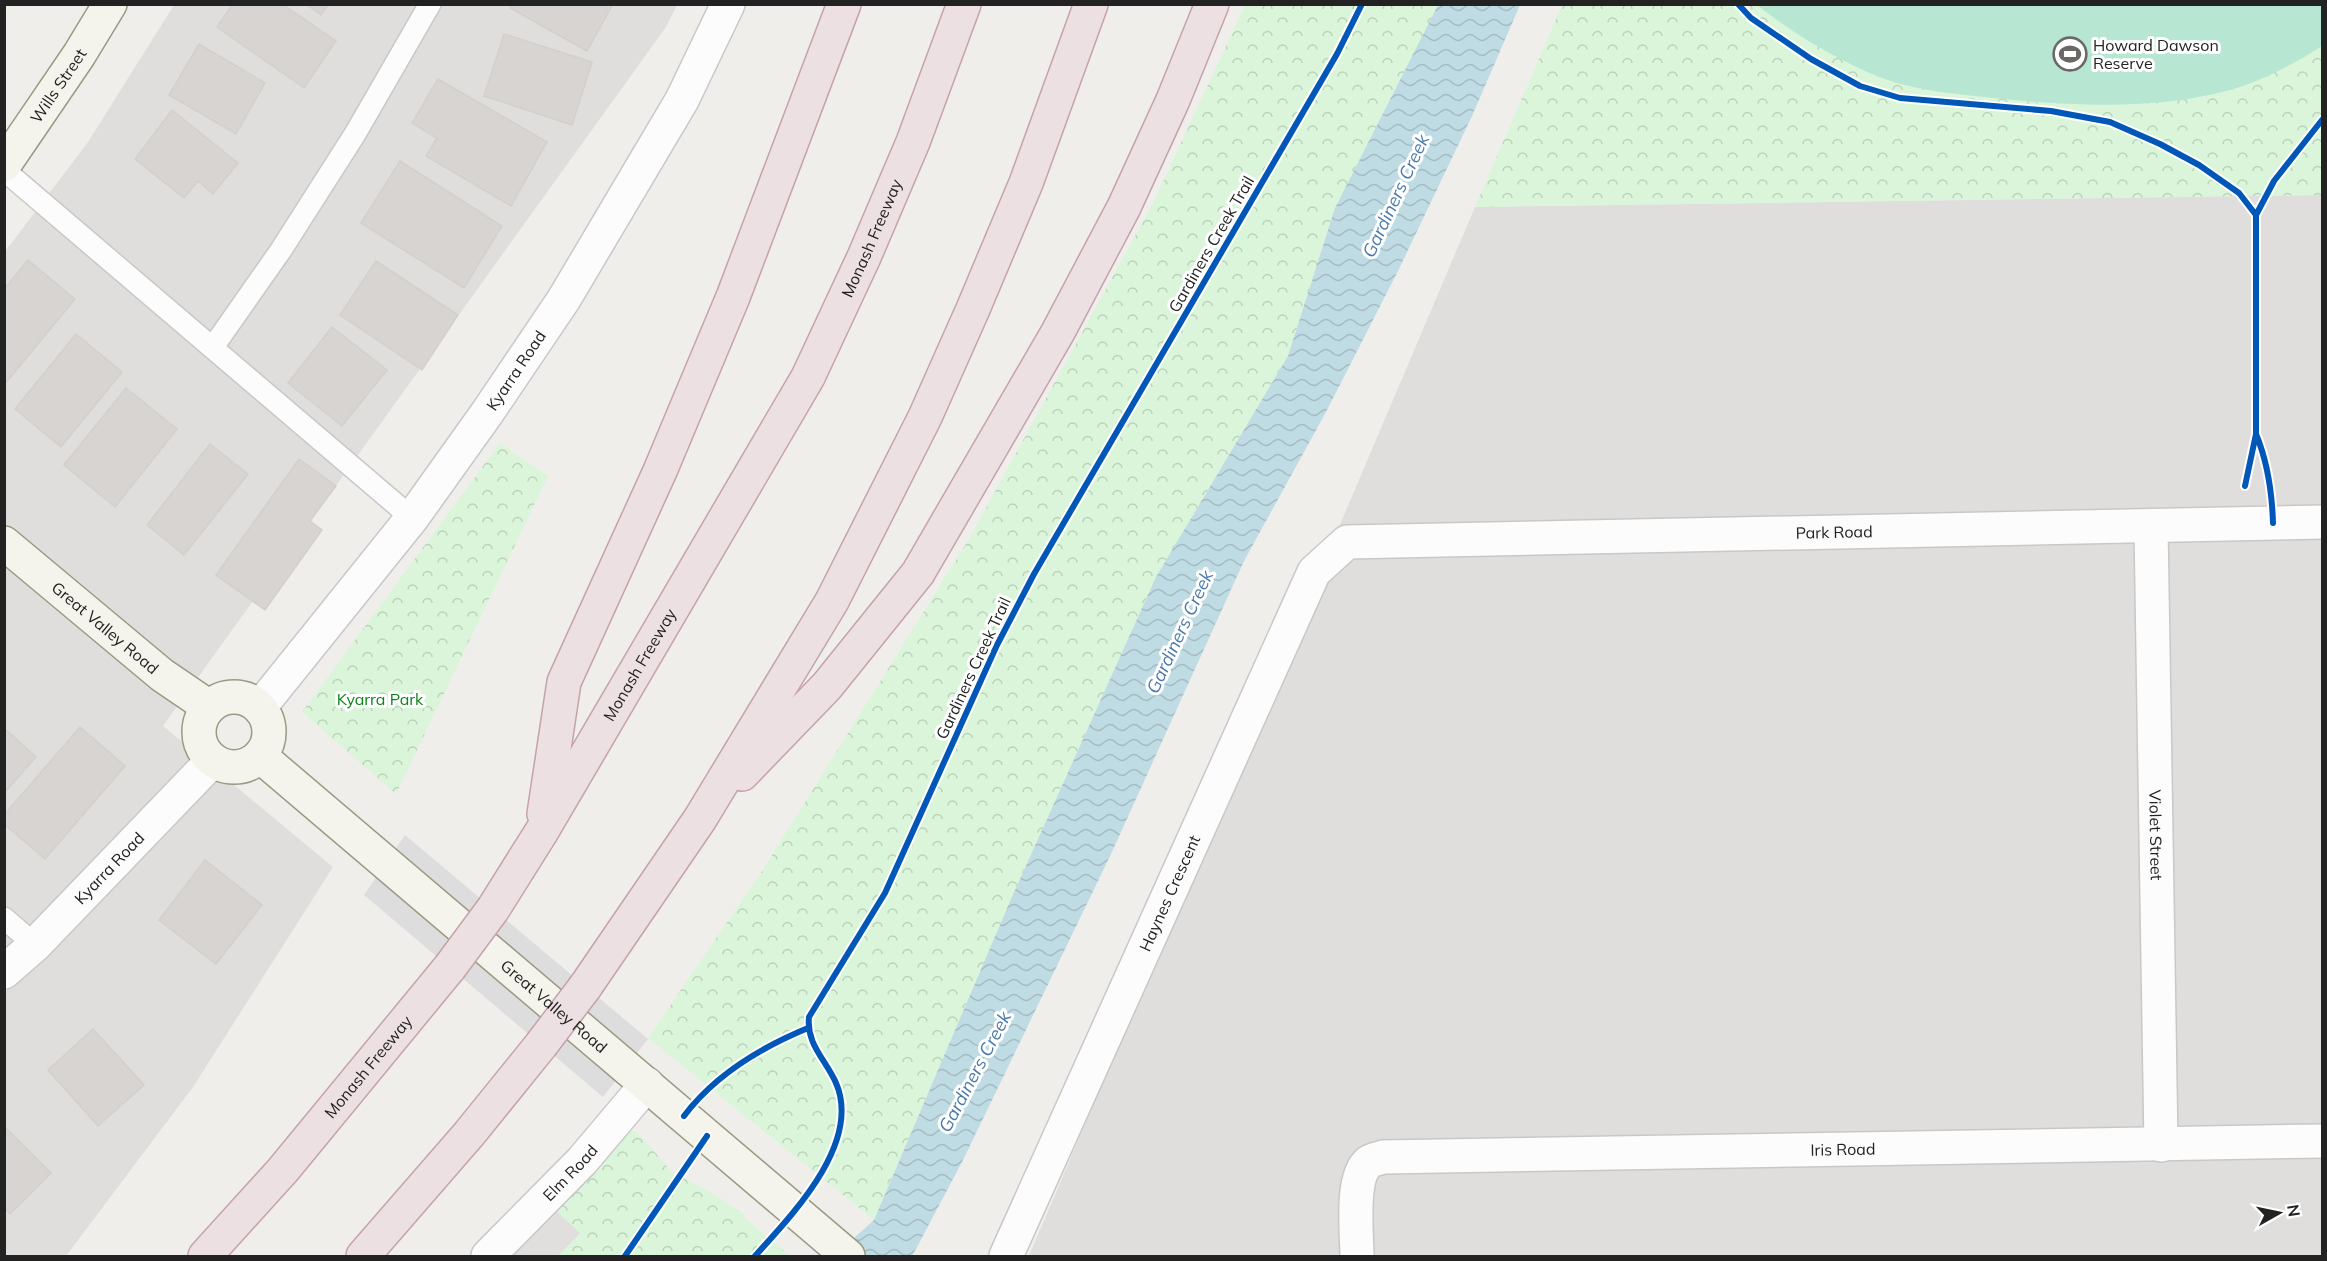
<svg xmlns="http://www.w3.org/2000/svg" width="2327" height="1261" font-family="Mulish,sans-serif">
  <style>
    .residential { fill: #dfdedc }
    .park { fill: url(#park-crowns) }
    .pitch { fill: #b7e6d2 }
    .parking { fill: #e0dfde }
    .water { fill: url(#water-waves) }
    .pier { fill: #dedddd }
    .building { fill: #d7d4d2; stroke: #d3d0cc; stroke-width: 1.5 }
    .lines { fill: none; stroke-linecap: round; stroke-linejoin: round }
    .lane-casing { stroke: #c9c8c7; stroke-width: 24 }
    .street-casing { stroke: #c9c8c7; stroke-width: 36 }
    .secondary-casing { stroke: #999a82; stroke-width: 36 }
    .highway-casing { stroke: #c5a2ac; stroke-width: 36 }
    .lane { stroke: #fdfcfc; stroke-width: 21 }
    .street { stroke: #fdfcfc; stroke-width: 33 }
    .secondary { stroke: #f4f4ed; stroke-width: 33 }
    .highway { stroke: #ece0e2; stroke-width: 33 }
    .highway-bridge-casing { stroke: #c5a2ac; stroke-width: 36; stroke-linecap: butt }
    .highway-bridge { stroke: #ece0e2; stroke-width: 33 }
    .cycleway-casing { stroke: #fff; stroke-width: 10 }
    .cycleway { stroke: #0057b8; stroke-width: 6 }
    .labels { text-anchor: middle; stroke-width: 6; stroke-linejoin: round; paint-order: stroke }
    .poi-label { font-size: 16px; fill: #222; stroke: #fff; text-anchor: start }
    .street-label { font-size: 16px; fill: #222; stroke: #fff }
    .park-label { font-size: 16px; fill: #0c8416; stroke: #fff }
    .water-label { font-size: 18px; font-style: italic; fill: #4a7aab; stroke: #fff }
  </style>
  <defs>
    <pattern id="park-crowns" width="20" height="18" patternUnits="userSpaceOnUse" patternTransform="scale(1.5)"><rect width="20" height="18" fill="#daf5da"/><path d="M2 6a3 3 0 1 1 6 0M12 15a3 3 0 1 1 6 0" fill="none" stroke="#bbd2bb"/></pattern>
    <pattern id="water-waves" width="16" height="10" patternUnits="userSpaceOnUse" patternTransform="scale(1.5)"><rect width="16" height="10" fill="#bfdbe3"/><path d="M0 5q4-4 8 0t8 0" fill="none" stroke="#a4bcc2"/></pattern>
  </defs>
  <rect width="100%" height="100%" fill="#f0eeeb"/>
  <path class="residential" d="M 174,5 L 677,5 L 666,27 L 163,726 L 333,867 L 193,1087 L 66,1256 L 5,1256 L 4,253 L 88,142 Z
    M 2322,195 L 2322,1256 L 1029,1256 L 1475,207 Z"/>
  <path class="park" d="M 1245,5 L 1438,5 L 1335,208 L 1288,356 L 1156,577 L 1011,899 L 874,1220 L 648,1038 L 764,868 L 969,539 L 1154,201 Z
    M 1562,5 L 2322,5 L 2322,195 L 1475,207 Z
    M 500,443 L 548,476 L 396,794 L 302,712 Z
    M 632,1130 L 639,1134 L 671,1171 L 722,1199 L 745,1215 L 744,1217 L 790,1256 L 558,1256 L 579,1233 L 554,1209 L 626,1131 Z"/>
  <path class="pitch" d="M 1757,5 L 2322,5 L 2322,46 C 2295,63 2268,78 2237,88 C 2160,111 2073,106 1994,98 C 1957,94 1917,91 1882,78 C 1836,60 1796,35 1757,5 Z"/>
  <path class="parking" d="M 554,1209 L 580,1233 L 558,1256 L 513,1256 Z"/>
  <path class="water" d="M 1438,5 L 1520,5 L 1472,116 L 1399,269 L 1326,412 L 1244,561 L 1111,854 L 963,1160 L 916,1249 L 912,1256 L 834,1256 L 874,1220 L 1011,899 L 1156,577 L 1288,356 L 1335,208 Z"/>
  <path class="pier" d="M 405,835 L 648,1039 L 603,1097 L 364,895 Z"/>
  <path class="building" d="M 233,4 L 282,4 L 336,41 L 304,88 L 217,27 Z
    M 306,4 L 329,4 L 321,15 Z
    M 513,4 L 613,4 L 587,51 L 510,8 Z
    M 504,34 L 592,62 L 572,125 L 484,96 Z
    M 199,44 L 265,83 L 236,134 L 169,95 Z
    M 438,79 L 547,142 L 511,206 L 426,156 L 437,138 L 412,123 Z
    M 172,110 L 238,163 L 213,194 L 198,181 L 184,198 L 135,159 Z
    M 400,161 L 502,226 L 464,288 L 361,223 Z
    M 28,260 L 75,299 L 4,385 L 4,289 Z
    M 376,261 L 458,315 L 422,370 L 340,315 Z
    M 332,327 L 387,370 L 342,426 L 288,383 Z
    M 76,334 L 122,372 L 61,447 L 15,409 Z
    M 126,388 L 177,429 L 115,507 L 64,465 Z
    M 210,444 L 248,474 L 184,555 L 147,525 Z
    M 299,459 L 336,486 L 310,521 L 322,530 L 265,610 L 216,575 Z
    M 80,727 L 125,766 L 45,859 L 4,824 L 4,815 Z
    M 4,728 L 36,757 L 4,793 Z
    M 205,860 L 262,905 L 216,964 L 159,920 Z
    M 93,1029 L 144,1085 L 98,1126 L 48,1070 Z
    M 4,1126 L 51,1173 L 10,1214 L 4,1208 Z"/>
  <g class="lines">
    <g class="lane-casing">
      <path id="lane" d="M 4,170 L 412,518
        M 213,347 L 281,250 L 355,134 L 430,4
        M 4,918 L 35,945"/>
    </g>
    <g class="street-casing">
      <g id="street">
        <path id="s1" d="M 2151,526 L 2161,1145"/>
        <path id="s2" d="M 260,707 L 412,518 L 487,413 L 564,299 L 682,100 L 728,4"/>
        <path id="s3" d="M 4,972 L 35,945 L 213,760"/>
        <path id="s4" d="M 488,1256 L 582,1161 L 647,1084"/>
        <path id="s5" d="M 1006,1256 L 1314,572 L 1347,542 L 2322,522"/>
        <path id="s6" d="M 1357,1256 C 1357,1235 1350,1177 1369,1162 C 1373,1159 1378,1159 1383,1157 L 2322,1141"/>
      </g>
    </g>
    <g class="secondary-casing">
      <g id="secondary">
        <path id="s7" d="M 4,165 L 79,55 L 110,4"/>
        <path id="s8" d="M 4,543 L 162,675 L 209,707"/>
        <circle cx="234" cy="732" r="35"/>
        <path id="s9" d="M 260,756 L 848,1256"/>
      </g>
    </g>
    <g class="highway-casing">
      <g id="highway">
        <path d="M 742,774 L 827,686 L 918,573 L 1058,332 L 1124,207 L 1173,100 L 1212,4"/>
        <path d="M 544,814 L 564,682 L 660,471 L 733,297 L 844,4"/>
        <path id="s10" d="M 493,909 L 542,831 L 808,377 L 864,257 L 913,142 L 964,4"/>
        <path d="M 585,987 L 700,819 L 832,601 L 925,417 L 973,309 L 1026,183 L 1091,4"/>
        <path id="s11" d="M 205,1256 L 283,1170 L 450,967"/>
        <path d="M 363,1256 L 469,1134 L 541,1045"/>
      </g>
    </g>
    <use href="#lane" class="lane"/>
    <use href="#street" class="street"/>
    <use href="#secondary" class="secondary"/>
    <use href="#highway" class="highway"/>
    <g class="highway-bridge-casing">
      <path id="highway-bridge" d="M 450,967 L 493,909
        M 541,1045 L 585,987"/>
    </g>
    <use href="#highway-bridge" class="highway-bridge"/>
    <g class="cycleway-casing">
      <path id="cycleway" d="M 1738,4 L 1751,18 L 1811,59 L 1860,86 L 1900,98 L 2051,111 L 2110,122 L 2160,144 L 2199,165 L 2239,193 L 2256,215 L 2256,434 L 2245,486
        M 2256,215 L 2274,181 L 2322,120
        M 2256,434 C 2268,463 2272,492 2273,523
        M 684,1116 C 714,1076 762,1047 808,1028
        M 625,1256 L 707,1136
        M 755,1256 C 792,1215 862,1143 836,1083 C 826,1060 806,1044 809,1017 L 885,893 L 997,645 L 1034,574 L 1337,54 L 1362,4"/>
    </g>
    <use href="#cycleway" class="cycleway"/>
  </g>
  <defs>
    <g id="stadium-ring" transform="scale(1.725)"><circle r="9.5" fill="#fff" stroke="#6a6968" stroke-width="1.5"/><path d="M0-5a6.5 5 0 1 0 0 10a6.5 5 0 1 0 0-10ZM-3.5-1.8h7v3.6h-7Z" fill="#6a6968"/></g>
  </defs>
  <g fill-rule="evenodd">
    <use href="#stadium-ring" x="2070" y="54"/>
  </g>
  <g class="labels">
    <g class="poi-label">
      <text x="2093" y="51">Howard Dawson<tspan x="2093" dy="18">Reserve</tspan></text>
    </g>
    <g class="street-label">
      <text dy="6" stroke="none"><textPath href="#s7" startOffset="96">Wills Street</textPath></text>
      <text dy="6" stroke="none"><textPath href="#s10" startOffset="771">Monash Freeway</textPath></text>
      <text transform="translate(1211 244) rotate(-60)" y="6">Gardiners Creek Trail</text>
      <text dy="6" stroke="none"><textPath href="#s2" startOffset="423">Kyarra Road</textPath></text>
      <text dy="6" stroke="none"><textPath href="#s5" startOffset="1282">Park Road</textPath></text>
      <text dy="6" stroke="none"><textPath href="#s8" startOffset="132">Great Valley Road</textPath></text>
      <text dy="6" stroke="none"><textPath href="#s10" startOffset="285">Monash Freeway</textPath></text>
      <text transform="translate(973 668) rotate(-65)" y="6">Gardiners Creek Trail</text>
      <text dy="6" stroke="none"><textPath href="#s1" startOffset="309">Violet Street</textPath></text>
      <text dy="6" stroke="none"><textPath href="#s3" startOffset="148">Kyarra Road</textPath></text>
      <text dy="6" stroke="none"><textPath href="#s5" startOffset="398">Haynes Crescent</textPath></text>
      <text dy="6" stroke="none"><textPath href="#s9" startOffset="386">Great Valley Road</textPath></text>
      <text dy="6" stroke="none"><textPath href="#s11" startOffset="250">Monash Freeway</textPath></text>
      <text dy="6" stroke="none"><textPath href="#s6" startOffset="572">Iris Road</textPath></text>
      <text dy="6" stroke="none"><textPath href="#s4" startOffset="117">Elm Road</textPath></text>
    </g>
    <g class="park-label">
      <text x="380" y="705">Kyarra Park</text>
    </g>
    <g class="water-label">
      <text transform="translate(1396 196) rotate(-65)" y="6">Gardiners Creek</text>
      <text transform="translate(1180 632) rotate(-65)" y="6">Gardiners Creek</text>
      <text transform="translate(975 1072) rotate(-62)" y="6">Gardiners Creek</text>
    </g>
  </g>
  <rect width="2327" height="1261" fill="none" stroke="#222222" stroke-width="12"/>
  <g transform="translate(2279 1213) rotate(81)" stroke="#ffffff" stroke-width="4.5" paint-order="stroke">
  <path d="M0-4.5L10 22L0 15L-10 22Z" fill="#222222"/>
  <text y="-9" font-size="16" font-weight="bold" text-anchor="middle" fill="#222222">N</text>
  </g>
</svg>
